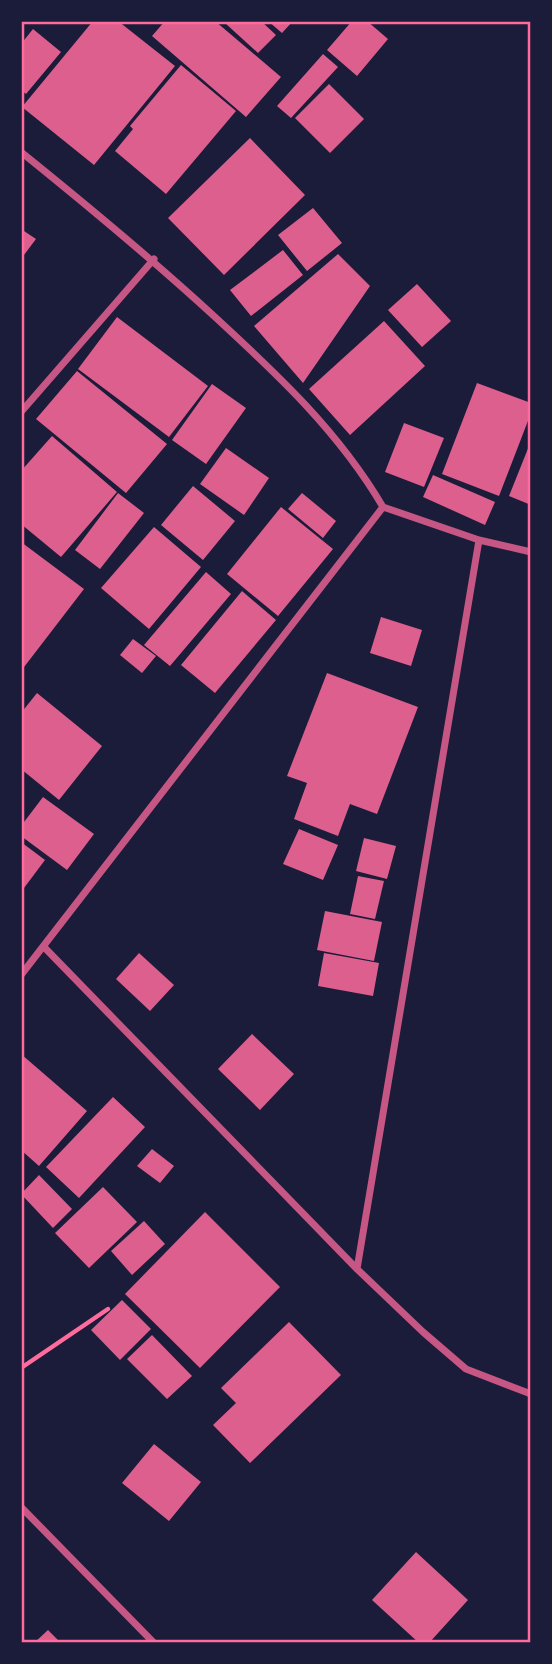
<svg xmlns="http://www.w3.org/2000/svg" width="552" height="1664" font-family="Manrope,sans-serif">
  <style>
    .building { fill: #dd5f8e }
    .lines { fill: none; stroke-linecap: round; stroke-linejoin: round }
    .path { stroke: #ff6b9d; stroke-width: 4.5 }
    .minor { stroke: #c65784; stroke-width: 7 }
    .neatline { fill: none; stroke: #ff6b9d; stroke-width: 2.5 }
  </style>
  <rect width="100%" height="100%" fill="#1b1b3a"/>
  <path class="building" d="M 93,21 L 118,21 L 175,66 L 94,165 L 22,107 Z
    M 165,21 L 215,21 L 281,77 L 246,117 L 152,36 Z
    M 227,21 L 261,21 L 276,35 L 258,53 L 225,23 Z
    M 268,21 L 293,21 L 282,33 Z
    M 352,21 L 367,21 L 388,39 L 357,76 L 327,50 Z
    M 33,29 L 61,52 L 26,94 L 21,90 L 21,44 Z
    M 323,54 L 338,67 L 291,118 L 277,106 Z
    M 181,65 L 236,111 L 166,194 L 115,151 L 133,129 L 130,126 Z
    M 329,84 L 364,119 L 330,153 L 295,118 Z
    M 250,138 L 305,195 L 224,275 L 168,218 Z
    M 313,208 L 342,243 L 307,271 L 278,235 Z
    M 21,229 L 36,239 L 21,259 Z
    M 283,250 L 303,275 L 251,316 L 230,290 Z
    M 338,254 L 370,286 L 303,383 L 254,326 Z
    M 417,284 L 451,321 L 422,347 L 388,310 Z
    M 117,317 L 208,386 L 169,437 L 78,369 Z
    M 384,321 L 425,366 L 350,435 L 309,389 Z
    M 77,371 L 167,444 L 126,493 L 36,419 Z
    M 477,383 L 531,403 L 531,413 L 499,496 L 442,474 Z
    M 212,384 L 246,408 L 206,464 L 172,440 Z
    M 404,423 L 444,438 L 424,487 L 385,472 Z
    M 52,436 L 117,492 L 61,557 L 21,524 L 21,471 Z
    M 531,441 L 531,505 L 509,496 Z
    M 226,448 L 269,478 L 244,515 L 200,484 Z
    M 433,475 L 495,502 L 485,525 L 423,497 Z
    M 193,486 L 235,521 L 203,560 L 161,525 Z
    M 118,493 L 144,513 L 100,569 L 75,550 Z
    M 302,493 L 336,521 L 323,538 L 288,509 Z
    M 281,507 L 333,549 L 278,616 L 227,574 Z
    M 154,527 L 201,567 L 149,629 L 101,588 Z
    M 21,542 L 84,589 L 21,671 Z
    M 206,572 L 231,594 L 170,666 L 144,645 Z
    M 242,591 L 276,620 L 215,693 L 181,665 Z
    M 381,617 L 422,630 L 411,666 L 370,653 Z
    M 133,639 L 156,656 L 142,673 L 120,655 Z
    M 327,673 L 418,707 L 377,814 L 350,804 L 338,836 L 294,819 L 307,783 L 287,776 Z
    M 37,693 L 102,746 L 59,800 L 21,769 L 21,713 Z
    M 43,797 L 94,834 L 67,870 L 21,836 L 21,826 Z
    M 299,829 L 338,845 L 323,880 L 283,864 Z
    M 364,838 L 396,846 L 387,879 L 356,871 Z
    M 21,842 L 45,860 L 21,892 Z
    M 358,876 L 384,881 L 375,919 L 350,914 Z
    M 325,911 L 382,922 L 374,961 L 317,950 Z
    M 139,953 L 174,985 L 150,1011 L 116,979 Z
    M 324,953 L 379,963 L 373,996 L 318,986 Z
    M 252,1034 L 294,1074 L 260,1110 L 218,1069 Z
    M 21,1054 L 87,1111 L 39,1166 L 21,1150 Z
    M 113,1097 L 145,1127 L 79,1198 L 46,1167 Z
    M 152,1149 L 174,1166 L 160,1183 L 137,1166 Z
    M 39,1175 L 72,1209 L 53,1228 L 21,1194 Z
    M 103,1187 L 137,1222 L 89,1268 L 55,1233 Z
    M 205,1212 L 280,1287 L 200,1368 L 125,1294 Z
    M 144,1221 L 165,1244 L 132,1275 L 111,1251 Z
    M 122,1300 L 151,1329 L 120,1360 L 91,1330 Z
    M 289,1322 L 341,1375 L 250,1463 L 213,1425 L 236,1403 L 221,1388 Z
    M 152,1335 L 192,1376 L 167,1399 L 127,1359 Z
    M 154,1444 L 201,1482 L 169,1521 L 122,1483 Z
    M 416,1552 L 468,1600 L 429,1643 L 419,1643 L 372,1600 Z
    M 48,1630 L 61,1643 L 34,1643 Z"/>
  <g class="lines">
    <path class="path" d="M 21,1368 L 108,1309"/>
    <path class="minor" d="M 21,152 C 88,206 152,259 215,317 C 278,375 339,432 383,507
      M 21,412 L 154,259
      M 383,507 L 479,540 L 531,552
      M 44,947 L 357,1269 L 423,1332 L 466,1369 L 531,1394
      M 21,975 L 383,507
      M 357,1269 L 479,540
      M 21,1507 L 154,1643"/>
  </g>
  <rect width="552" height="1664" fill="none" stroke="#1b1b3a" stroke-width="46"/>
  <rect x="23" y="23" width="506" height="1618" class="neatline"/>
</svg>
